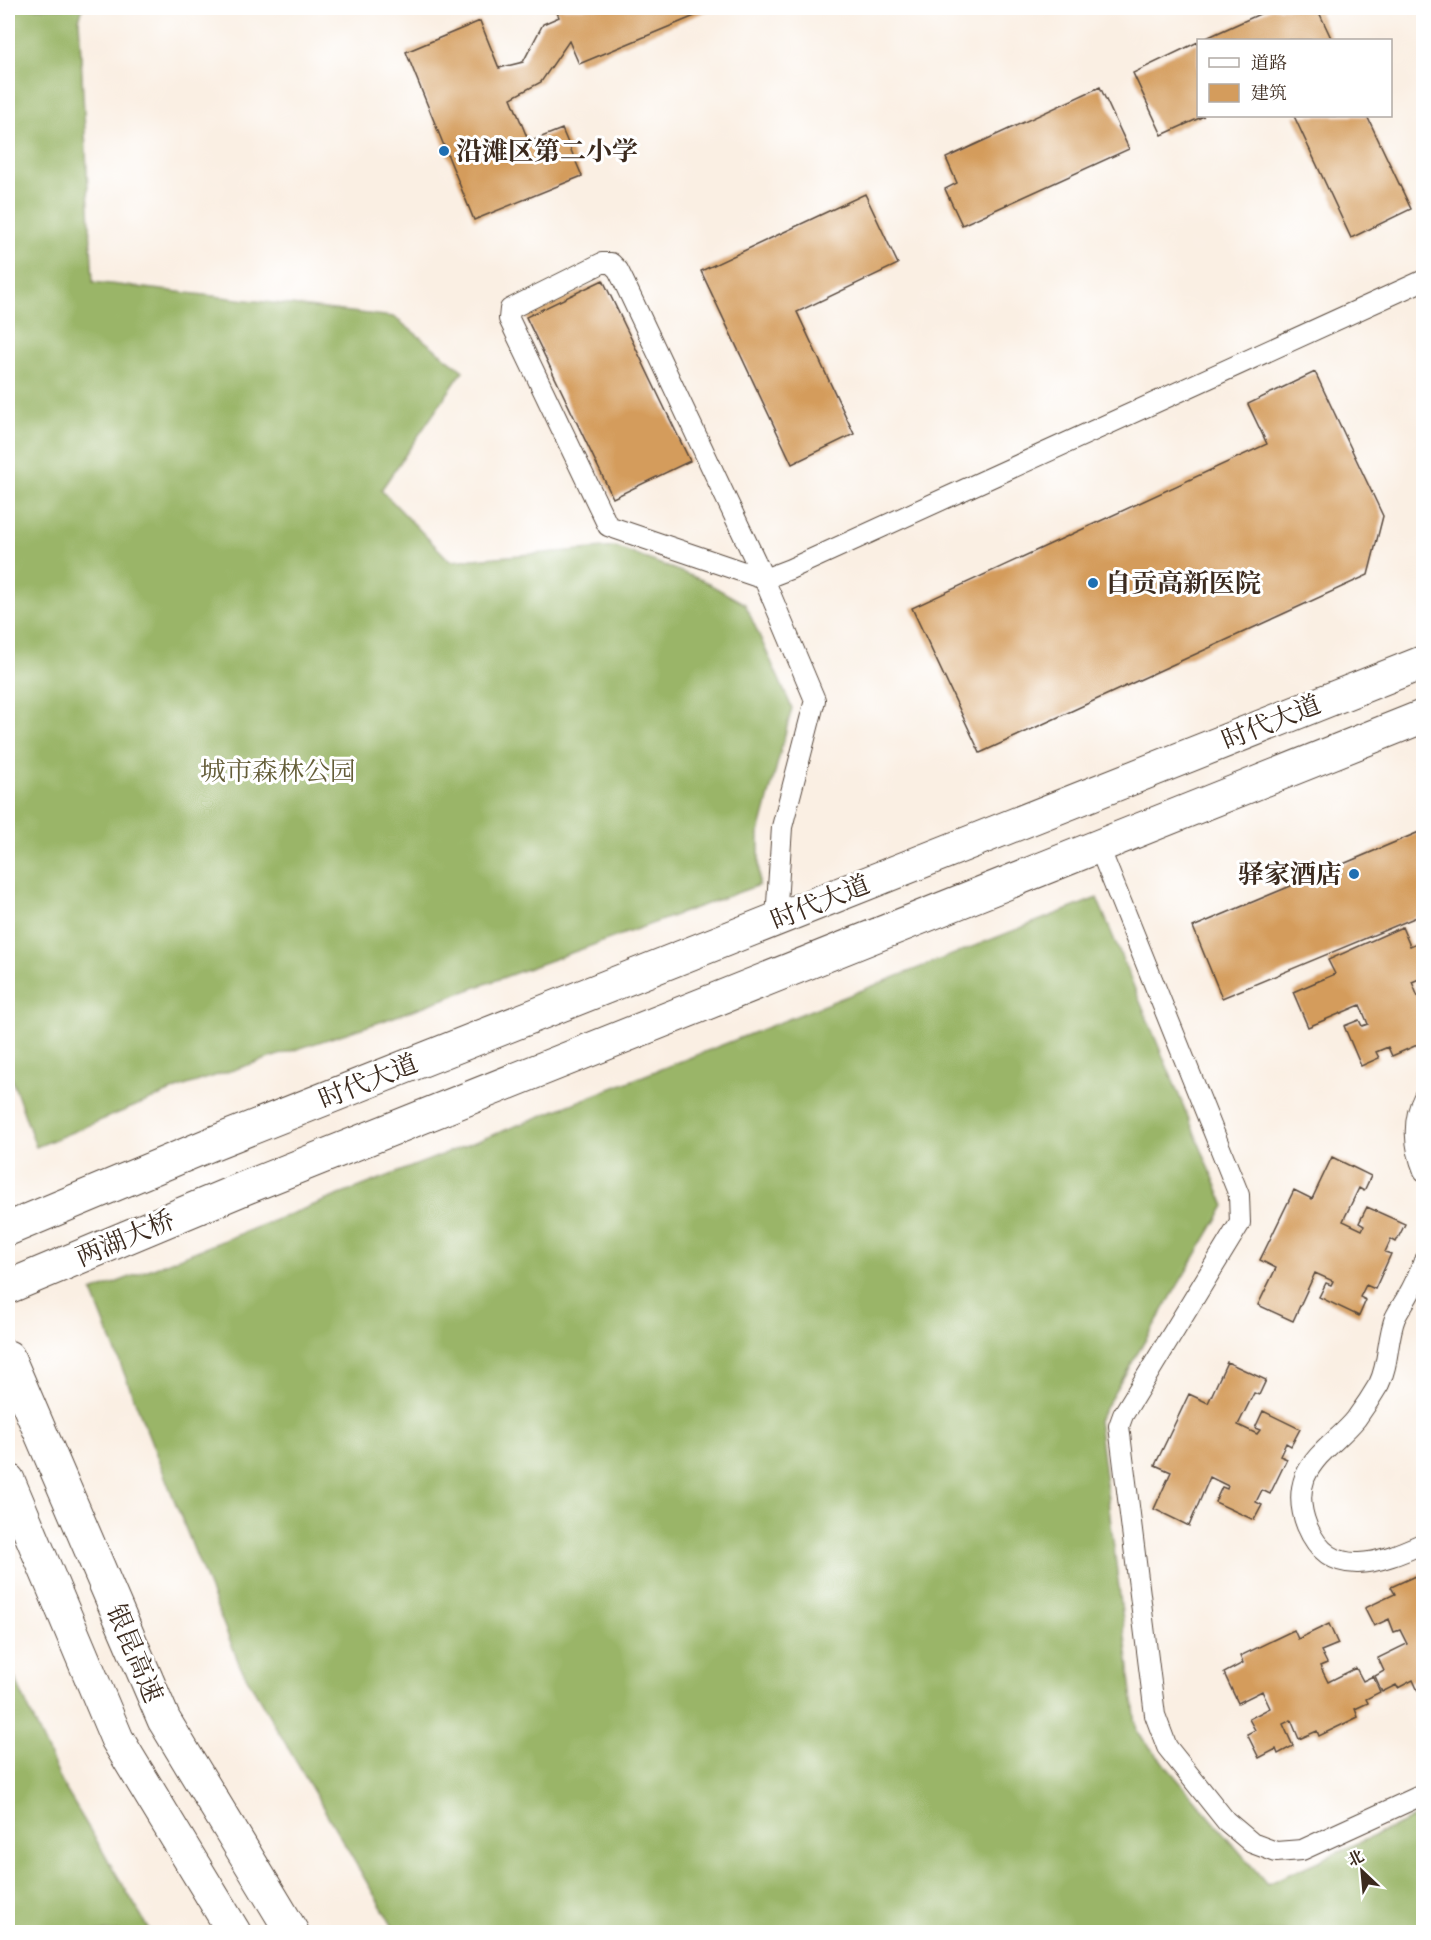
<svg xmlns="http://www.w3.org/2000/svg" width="1431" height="1940" font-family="'IM FELL DW Pica','Noto Serif SC',serif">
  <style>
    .forest { fill: #9ab567; stroke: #6a7042; stroke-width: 1.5 }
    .building { fill: #d49c5c }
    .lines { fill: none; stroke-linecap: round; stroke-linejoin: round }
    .service-casing { stroke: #58483c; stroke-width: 22 }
    .secondary-casing { stroke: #58483c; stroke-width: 35 }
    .motorway-casing { stroke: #58483c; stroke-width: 35 }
    .service { stroke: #fff; stroke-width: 20 }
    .secondary { stroke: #fff; stroke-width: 33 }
    .motorway { stroke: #fff; stroke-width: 33 }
    .poi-dot { fill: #1f6fb2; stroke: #fff; stroke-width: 2 }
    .labels { text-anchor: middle; stroke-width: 6; stroke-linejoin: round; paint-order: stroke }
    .poi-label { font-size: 26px; font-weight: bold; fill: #3b2a1e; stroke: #fff; text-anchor: start }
    .street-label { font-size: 26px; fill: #3b2a1e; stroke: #fff }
    .park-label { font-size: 26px; fill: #645d38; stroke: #fff }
  </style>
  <rect width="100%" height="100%" fill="#fff"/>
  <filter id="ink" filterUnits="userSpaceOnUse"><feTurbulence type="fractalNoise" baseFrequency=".0167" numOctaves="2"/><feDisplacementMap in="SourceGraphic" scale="12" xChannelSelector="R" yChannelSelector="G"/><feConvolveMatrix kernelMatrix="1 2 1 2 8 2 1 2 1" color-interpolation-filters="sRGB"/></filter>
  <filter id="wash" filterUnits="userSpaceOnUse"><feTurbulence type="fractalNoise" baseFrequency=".008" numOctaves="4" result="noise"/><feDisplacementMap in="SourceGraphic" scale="24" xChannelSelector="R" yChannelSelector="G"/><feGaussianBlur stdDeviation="1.35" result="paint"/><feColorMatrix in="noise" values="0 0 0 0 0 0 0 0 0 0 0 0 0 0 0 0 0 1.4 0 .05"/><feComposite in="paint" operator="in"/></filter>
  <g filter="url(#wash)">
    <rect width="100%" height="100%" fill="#faefe3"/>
    <path class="forest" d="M 8,8 L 83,8 L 79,19 L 93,282 L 394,317 L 463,371 L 381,490 L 450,561 L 616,547 L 702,580 L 745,604 L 792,708 L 759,833 L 759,885 L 380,1022 L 184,1086 L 36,1147 L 8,1068 Z
      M 1097,898 L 1225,1206 L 1098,1420 L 1137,1732 L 1267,1884 L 1423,1814 L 1423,1932 L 396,1932 L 240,1666 L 92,1292 Z
      M 8,1663 L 63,1785 L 151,1932 L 8,1932 Z"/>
    <g id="blocks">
      <path class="building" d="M 555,8 L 714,8 L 579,64 L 569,41 L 541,82 L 511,98 L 529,142 L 562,129 L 582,176 L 474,220 L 406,52 L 480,21 L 499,68 L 523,62 L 543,24 L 559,17 Z
        M 1273,8 L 1317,8 L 1332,40 L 1202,40 Z
        M 1198,42 L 1198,116 L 1204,116 L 1162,135 L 1133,73 Z
        M 1100,87 L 1129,149 L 962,225 L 945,189 L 957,183 L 946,158 Z
        M 1294,116 L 1367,116 L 1411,209 L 1351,238 Z
        M 865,194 L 898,264 L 797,312 L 854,434 L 792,464 L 701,271 Z
        M 603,280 L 690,461 L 613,498 L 526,317 Z
        M 1315,372 L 1383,516 L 1368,575 L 980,753 L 912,608 L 1267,444 L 1248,404 Z
        M 1424,830 L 1424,914 L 1222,998 L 1193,927 Z
        M 1402,927 L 1410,946 L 1424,940 L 1424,977 L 1412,982 L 1420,1002 L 1424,1000 L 1424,1042 L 1392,1056 L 1388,1047 L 1376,1052 L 1379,1058 L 1361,1066 L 1344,1026 L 1359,1020 L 1362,1026 L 1368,1024 L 1360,1005 L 1308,1027 L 1293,992 L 1335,974 L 1328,960 Z
        M 1332,1157 L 1371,1176 L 1364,1191 L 1359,1188 L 1343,1221 L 1362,1230 L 1364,1226 L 1359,1223 L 1367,1207 L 1405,1224 L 1396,1242 L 1391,1239 L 1385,1252 L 1391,1254 L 1375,1289 L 1366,1285 L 1360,1297 L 1366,1300 L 1359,1316 L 1319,1297 L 1326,1283 L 1331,1285 L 1333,1281 L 1315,1273 L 1293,1321 L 1258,1305 L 1276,1268 L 1260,1260 L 1294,1190 L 1312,1199 Z
        M 1227,1362 L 1266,1380 L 1259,1395 L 1254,1393 L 1238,1425 L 1257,1434 L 1260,1430 L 1255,1428 L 1263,1411 L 1300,1429 L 1291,1446 L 1286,1443 L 1280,1456 L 1287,1459 L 1270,1494 L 1262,1490 L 1256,1502 L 1262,1505 L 1254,1520 L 1215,1502 L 1222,1487 L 1227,1489 L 1228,1486 L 1210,1477 L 1189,1526 L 1154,1509 L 1171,1472 L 1155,1465 L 1189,1394 L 1208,1403 Z
        M 1424,1572 L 1424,1688 L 1418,1691 L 1413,1680 L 1398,1688 L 1396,1685 L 1382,1692 L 1375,1676 L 1384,1671 L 1378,1658 L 1407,1644 L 1400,1630 L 1394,1632 L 1389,1619 L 1374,1626 L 1365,1608 L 1395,1594 L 1391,1587 Z
        M 1329,1624 L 1338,1644 L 1321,1651 L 1327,1663 L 1320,1666 L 1328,1682 L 1356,1668 L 1363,1681 L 1373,1676 L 1380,1692 L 1366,1699 L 1368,1703 L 1355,1709 L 1358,1717 L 1319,1736 L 1317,1731 L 1299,1739 L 1291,1720 L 1283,1724 L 1293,1746 L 1278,1754 L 1276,1749 L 1259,1758 L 1247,1734 L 1255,1730 L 1249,1719 L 1270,1708 L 1262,1691 L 1238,1703 L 1224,1673 L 1243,1663 L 1240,1656 L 1294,1630 L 1298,1639 Z"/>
    </g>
  </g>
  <g filter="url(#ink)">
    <use href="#blocks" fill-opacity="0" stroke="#58483c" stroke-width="1.5"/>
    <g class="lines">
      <g class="service-casing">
        <path id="service" d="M 1099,847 L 1239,1195 L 1240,1223 L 1123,1415 L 1119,1426 L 1155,1715 L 1167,1747 L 1226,1821 L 1252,1843 L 1276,1852 L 1302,1850 L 1424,1794
          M 776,919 L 782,827 L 815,700 L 764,579 L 608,526 L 509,319 L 510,309 L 602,263 L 611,263 L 618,270 L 624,282 L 764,579 L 790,569 L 1424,280
          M 1424,1097 C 1412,1120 1414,1147 1424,1171
          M 1424,1261 C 1420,1271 1416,1281 1411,1290 C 1406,1300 1400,1308 1395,1318 C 1387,1339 1389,1364 1379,1384 C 1372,1396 1364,1408 1356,1419 C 1340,1439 1316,1452 1305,1477 C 1299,1493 1301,1511 1307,1526 C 1331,1583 1381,1562 1424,1543"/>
      </g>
      <g class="secondary-casing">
        <path id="secondary" d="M 8,1229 L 216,1142 L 1424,662
          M 8,1287 L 242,1189 L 1424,716"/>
      </g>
      <g class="motorway-casing">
        <path id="motorway" d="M 8,1357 L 164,1720 L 292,1932
          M 8,1480 L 117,1739 L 234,1932"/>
      </g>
      <use href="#service" class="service"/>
      <use href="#secondary" class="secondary"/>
      <use href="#motorway" class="motorway"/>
    </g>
  </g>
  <g class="poi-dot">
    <circle cx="444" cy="151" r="6"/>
    <circle cx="1093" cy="583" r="6"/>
    <circle cx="1354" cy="874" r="6"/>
  </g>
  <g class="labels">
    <g class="poi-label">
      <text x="456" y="160">沿滩区第二小学</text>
      <text x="1105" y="592">自贡高新医院</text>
      <text x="1342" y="883" text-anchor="end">驿家酒店</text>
    </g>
    <g class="street-label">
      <text transform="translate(1271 722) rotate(-22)" y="9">时代大道</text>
      <text transform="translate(820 902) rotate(-22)" y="9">时代大道</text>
      <text transform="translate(368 1081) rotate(-22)" y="9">时代大道</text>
      <text transform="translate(125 1238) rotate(-23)" y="9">两湖大桥</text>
      <text transform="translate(135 1653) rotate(67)" y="9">银昆高速</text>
    </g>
    <g class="park-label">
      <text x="278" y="780">城市森林公园</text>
    </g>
  </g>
  <rect width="1431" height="1940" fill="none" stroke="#fff" stroke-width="30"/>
  <rect x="1197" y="39" width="195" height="78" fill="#ffffff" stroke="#b1aaa5" stroke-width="1.5"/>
  <rect x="1209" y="58" width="30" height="9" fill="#ffffff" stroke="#b1aaa5" stroke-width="1.5"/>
  <text x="1251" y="69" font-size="18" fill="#3b2a1e">道路</text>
  <rect x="1209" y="84" width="30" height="18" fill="#d49c5c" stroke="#b1aaa5" stroke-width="1.5"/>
  <text x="1251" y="99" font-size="18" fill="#3b2a1e">建筑</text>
  <g transform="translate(1362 1871) rotate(334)" stroke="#ffffff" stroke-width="4.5" paint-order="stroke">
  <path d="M0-4.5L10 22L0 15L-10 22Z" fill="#3b2a1e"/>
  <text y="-9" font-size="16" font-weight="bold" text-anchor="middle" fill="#3b2a1e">北</text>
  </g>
</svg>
